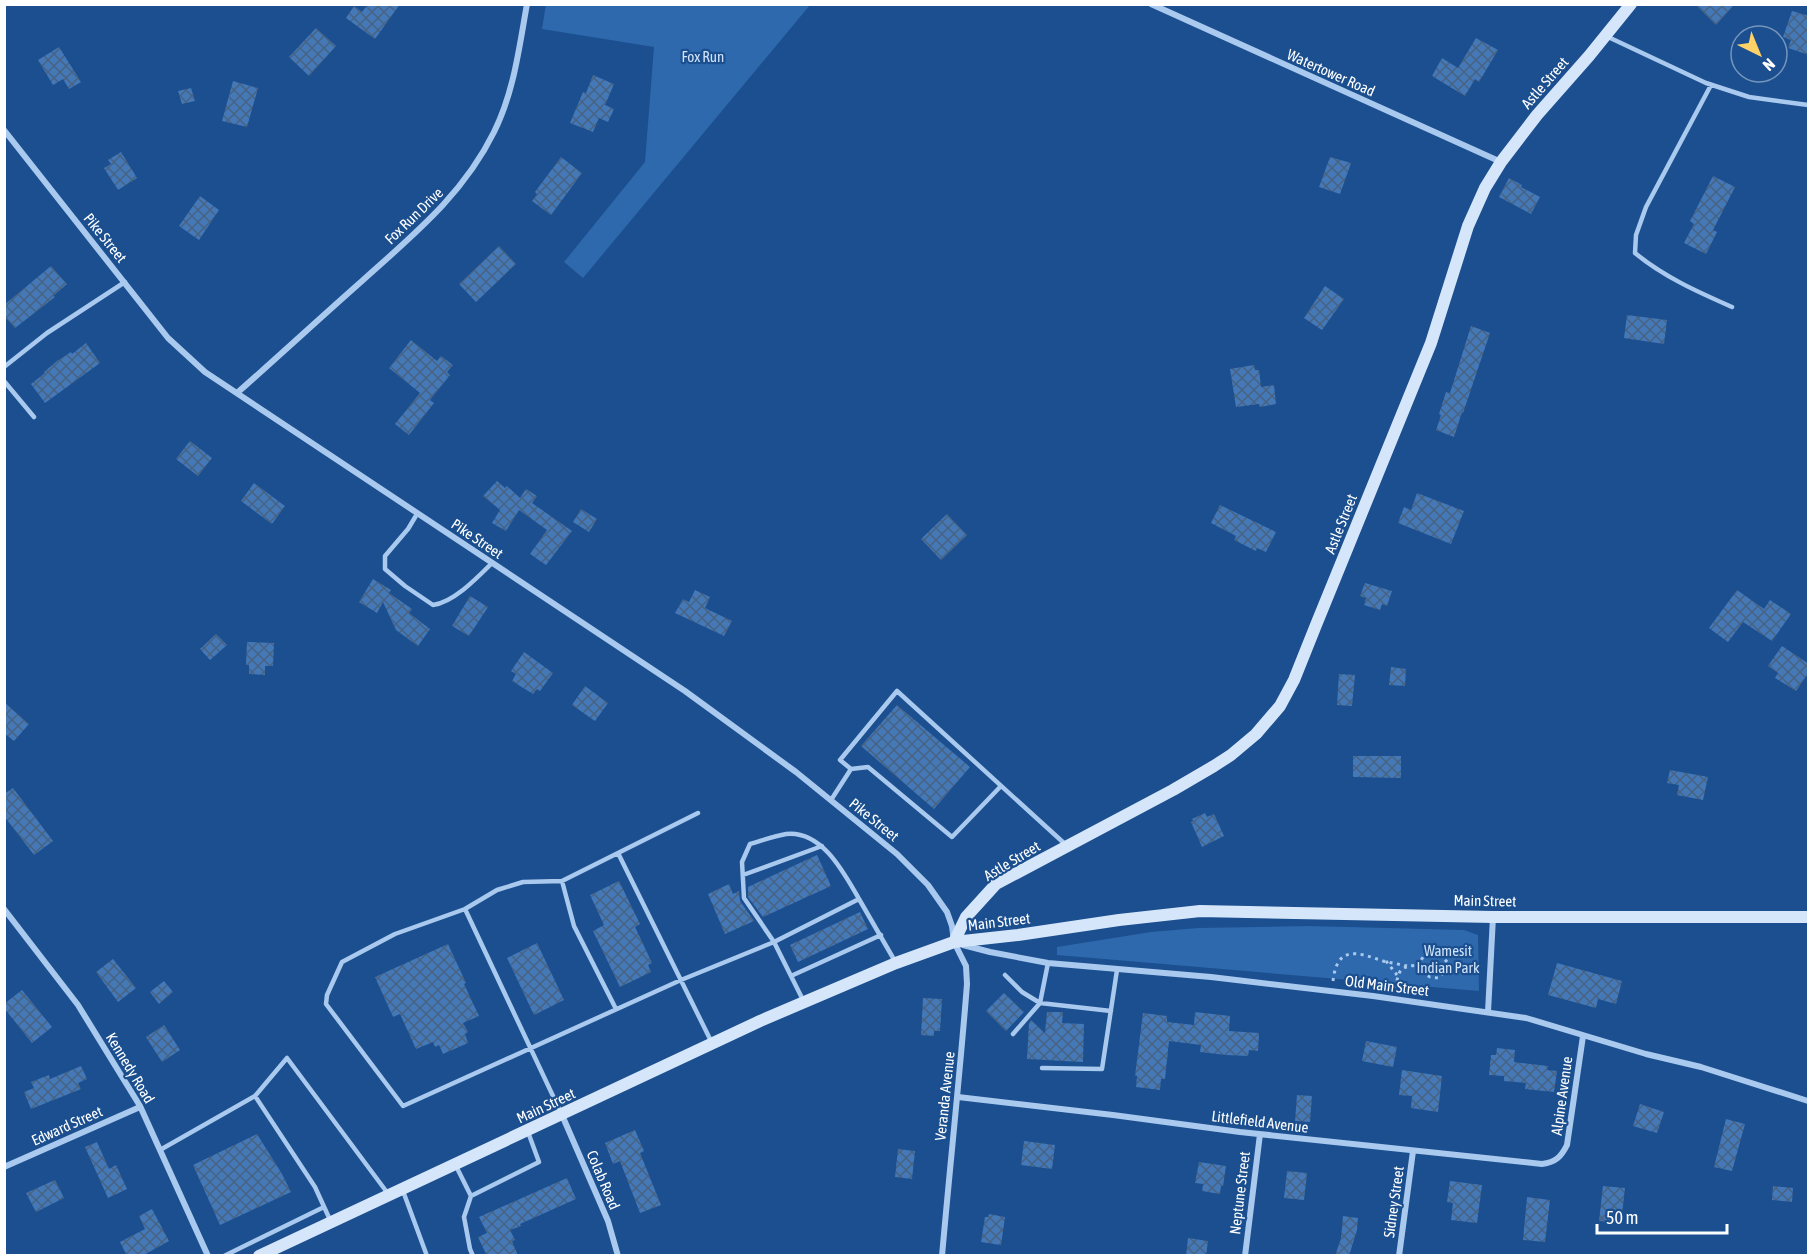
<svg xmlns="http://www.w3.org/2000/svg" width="1813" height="1260" font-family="'Asap Condensed',sans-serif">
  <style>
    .park { fill: #2e69ad }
    .building { fill: url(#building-cross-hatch) }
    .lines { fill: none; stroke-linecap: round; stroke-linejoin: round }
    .path { stroke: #a9c9ee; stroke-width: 3; stroke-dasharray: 3 4.5; stroke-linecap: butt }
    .lane { stroke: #a9c9ee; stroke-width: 4.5 }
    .street { stroke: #a9c9ee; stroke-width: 6 }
    .secondary { stroke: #d6e6fa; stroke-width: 12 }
    .labels { text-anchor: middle; stroke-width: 4.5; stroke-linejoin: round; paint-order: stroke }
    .park-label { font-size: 15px; fill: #cfe3fa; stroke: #1b4f8f }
    .street-label { font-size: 15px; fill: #fff; stroke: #1b4f8f }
  </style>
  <defs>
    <pattern id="building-cross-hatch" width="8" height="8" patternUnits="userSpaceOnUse" patternTransform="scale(1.5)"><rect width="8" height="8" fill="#4478b7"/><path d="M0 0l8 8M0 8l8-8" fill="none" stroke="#486282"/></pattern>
  </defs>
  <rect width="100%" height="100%" fill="#1b4f8f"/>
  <path class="park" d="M 546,4 L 810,5 L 583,278 L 564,262 L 645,162 L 654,47 L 542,29 Z
    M 1309,926 L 1464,930 L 1478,935 L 1479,991 L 1057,955 L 1057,947 L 1151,932 L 1198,928 Z"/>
  <path class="building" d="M 368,4 L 400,4 L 375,39 L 346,18 L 354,6 L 362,12 Z
    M 1695,4 L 1735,4 L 1716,25 Z
    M 1792,11 L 1809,16 L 1809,55 L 1788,48 L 1791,40 L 1783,37 Z
    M 316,28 L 336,46 L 309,76 L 289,57 Z
    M 1476,38 L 1498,50 L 1479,82 L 1475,79 L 1465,96 L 1432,76 L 1442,58 L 1458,68 Z
    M 59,47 L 81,82 L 69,89 L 63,79 L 53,85 L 38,60 Z
    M 593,75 L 614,84 L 605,105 L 614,109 L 608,122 L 599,118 L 593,132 L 570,123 L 583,92 L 586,93 Z
    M 233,81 L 258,88 L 247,127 L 222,121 Z
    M 191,88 L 195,101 L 182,104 L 178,91 Z
    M 121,152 L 137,178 L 118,190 L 104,168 L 111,164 L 108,160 Z
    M 561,157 L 582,173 L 551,215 L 532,201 L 537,194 L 535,192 Z
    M 1330,157 L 1351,163 L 1340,194 L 1319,187 Z
    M 1713,176 L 1735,187 L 1713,230 L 1717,232 L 1706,254 L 1684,243 L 1694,224 L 1690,221 Z
    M 1509,178 L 1522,185 L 1521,187 L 1540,197 L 1531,214 L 1499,197 Z
    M 200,196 L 219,210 L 199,240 L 179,226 Z
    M 499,246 L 516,264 L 476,302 L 459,284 Z
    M 51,266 L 67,284 L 53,296 L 55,297 L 15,328 L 4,316 L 4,305 Z
    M 1325,286 L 1344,299 L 1322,330 L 1304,318 Z
    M 1627,315 L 1667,320 L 1664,344 L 1624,338 Z
    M 1471,326 L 1490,333 L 1463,413 L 1462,412 L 1454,437 L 1436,430 L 1441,415 L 1439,414 L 1446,392 L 1450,393 Z
    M 411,340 L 437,361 L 441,356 L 453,365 L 447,372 L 450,375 L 430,400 L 434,403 L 409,435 L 395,424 L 420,393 L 389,368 Z
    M 86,343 L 100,363 L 45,403 L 31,384 L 45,373 L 44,372 L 57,361 L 71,352 L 72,354 Z
    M 1254,365 L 1255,370 L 1259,370 L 1261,387 L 1274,385 L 1276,404 L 1260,407 L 1259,404 L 1236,407 L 1230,369 Z
    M 190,441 L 212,458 L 198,476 L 176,459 Z
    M 497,481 L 505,488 L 507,486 L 520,498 L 526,489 L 537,496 L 532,503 L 572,531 L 546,565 L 530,554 L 547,530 L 519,510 L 506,531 L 492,523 L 500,510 L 483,496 Z
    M 254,483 L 285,506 L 272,524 L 241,501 Z
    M 1417,493 L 1464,511 L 1451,544 L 1398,523 L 1404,507 L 1411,510 Z
    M 1220,505 L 1276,532 L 1266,552 L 1257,548 L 1256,551 L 1234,540 L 1236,536 L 1211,523 Z
    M 581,509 L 597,519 L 589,532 L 573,522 Z
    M 947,514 L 967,535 L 941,560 L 921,539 Z
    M 373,579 L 391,590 L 389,593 L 412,609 L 409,613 L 430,629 L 418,646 L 396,630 L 383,602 L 377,613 L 359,602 Z
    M 1365,583 L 1392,591 L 1387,606 L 1382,604 L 1380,610 L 1364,605 L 1366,598 L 1360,596 Z
    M 695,590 L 710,597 L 705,608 L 732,621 L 724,636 L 675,613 L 683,599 L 689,602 Z
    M 1737,590 L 1764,609 L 1770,600 L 1791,614 L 1772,641 L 1743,622 L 1728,642 L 1709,628 Z
    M 470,596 L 488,607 L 469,636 L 452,626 Z
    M 216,634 L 227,645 L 210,660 L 200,649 Z
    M 247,642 L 274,643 L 273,666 L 265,666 L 265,675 L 249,674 L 249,665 L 246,665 Z
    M 1782,646 L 1809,664 L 1809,672 L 1796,691 L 1775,678 L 1778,673 L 1768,666 Z
    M 524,652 L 553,673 L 540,691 L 537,689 L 533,694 L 512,681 L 516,674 L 511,671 Z
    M 1391,667 L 1406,669 L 1405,686 L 1389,685 Z
    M 1339,674 L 1355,675 L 1352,706 L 1337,705 Z
    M 585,686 L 608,703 L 595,721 L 572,705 Z
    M 4,702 L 29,724 L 14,741 L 4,733 Z
    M 897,705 L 970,767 L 934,809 L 861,746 Z
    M 1353,756 L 1401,756 L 1401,778 L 1353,777 Z
    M 1670,770 L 1708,777 L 1703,800 L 1677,795 L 1679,785 L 1667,783 Z
    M 13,788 L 53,841 L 34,855 L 4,816 L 4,794 Z
    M 1205,813 L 1207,817 L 1214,814 L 1224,836 L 1202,847 L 1191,822 L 1193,821 L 1192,819 Z
    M 817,855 L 831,886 L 763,917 L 748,897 L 748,887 Z
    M 619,881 L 640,924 L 635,927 L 652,963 L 648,965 L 651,972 L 620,987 L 593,931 L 604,925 L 590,895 Z
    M 729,884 L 733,894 L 739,891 L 740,901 L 754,921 L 725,934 L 708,894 Z
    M 860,912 L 868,929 L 798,962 L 790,945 Z
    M 537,943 L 564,1000 L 534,1015 L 507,958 Z
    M 448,944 L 466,983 L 464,984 L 479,1016 L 463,1023 L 468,1032 L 465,1034 L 468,1043 L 443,1054 L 439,1045 L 435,1047 L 433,1042 L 416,1049 L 400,1014 L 393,1017 L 375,977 Z
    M 113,959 L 136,988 L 118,1002 L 96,972 Z
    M 1557,963 L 1622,981 L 1616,1004 L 1598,999 L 1596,1008 L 1548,995 Z
    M 164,981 L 173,992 L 159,1004 L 150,992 Z
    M 22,990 L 52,1027 L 32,1043 L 4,1008 L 4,1004 Z
    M 1004,993 L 1024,1012 L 1006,1031 L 986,1011 Z
    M 923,998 L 942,999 L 940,1031 L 934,1031 L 934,1036 L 921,1035 Z
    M 1047,1012 L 1063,1012 L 1062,1023 L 1084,1024 L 1083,1062 L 1027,1059 L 1029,1023 L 1031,1020 L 1045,1033 Z
    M 1195,1012 L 1230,1016 L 1229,1031 L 1259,1033 L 1258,1051 L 1249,1050 L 1248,1056 L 1226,1055 L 1200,1052 L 1201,1045 L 1169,1041 L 1165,1079 L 1161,1079 L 1160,1090 L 1136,1087 L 1137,1076 L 1135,1076 L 1143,1013 L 1167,1016 L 1167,1022 L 1194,1025 Z
    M 164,1025 L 180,1050 L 162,1062 L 146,1037 Z
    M 1366,1041 L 1397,1047 L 1393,1067 L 1362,1061 Z
    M 1497,1048 L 1515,1050 L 1514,1062 L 1548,1066 L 1547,1070 L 1557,1071 L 1554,1092 L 1525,1089 L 1526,1083 L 1504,1081 L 1504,1076 L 1489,1075 L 1491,1055 L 1496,1055 Z
    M 81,1066 L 87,1079 L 78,1083 L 81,1089 L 31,1109 L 24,1092 L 34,1088 L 31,1082 L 49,1075 L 50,1079 Z
    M 1402,1070 L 1442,1076 L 1438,1112 L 1411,1108 L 1412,1096 L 1399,1095 Z
    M 1297,1095 L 1312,1096 L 1310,1122 L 1295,1121 Z
    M 1640,1104 L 1664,1112 L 1657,1133 L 1633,1126 Z
    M 1726,1119 L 1745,1124 L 1732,1171 L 1714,1167 Z
    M 635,1130 L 644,1151 L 640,1153 L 661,1205 L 640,1213 L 620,1161 L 613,1164 L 605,1143 Z
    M 257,1134 L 282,1174 L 291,1192 L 220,1225 L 193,1165 Z
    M 1024,1141 L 1055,1145 L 1052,1169 L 1021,1165 Z
    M 97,1142 L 109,1169 L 116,1165 L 127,1189 L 108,1198 L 85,1147 Z
    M 898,1149 L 915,1151 L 912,1179 L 895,1177 Z
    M 1199,1162 L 1226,1166 L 1223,1186 L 1221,1186 L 1220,1194 L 1202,1191 L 1203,1184 L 1195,1183 Z
    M 1287,1171 L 1307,1173 L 1304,1200 L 1284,1198 Z
    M 567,1178 L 576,1199 L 520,1224 L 521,1226 L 510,1230 L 515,1240 L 512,1241 L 518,1256 L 487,1256 L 478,1237 L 487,1233 L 479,1217 Z
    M 55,1180 L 64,1198 L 36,1212 L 26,1193 Z
    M 1450,1181 L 1482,1185 L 1477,1223 L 1451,1220 L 1453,1203 L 1447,1202 Z
    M 1603,1186 L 1625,1188 L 1621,1223 L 1599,1221 Z
    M 1773,1186 L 1793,1188 L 1792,1202 L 1772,1200 Z
    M 1527,1197 L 1550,1200 L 1545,1242 L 1523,1240 Z
    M 152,1209 L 169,1241 L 142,1256 L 127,1256 L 120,1242 L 145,1229 L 139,1216 Z
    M 989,1214 L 1005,1217 L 1001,1245 L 981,1242 L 985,1217 L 988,1217 Z
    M 1343,1216 L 1358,1218 L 1357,1230 L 1349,1256 L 1335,1256 L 1341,1238 Z
    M 1188,1238 L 1208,1241 L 1206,1256 L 1186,1256 Z"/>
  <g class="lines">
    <path class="path" d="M 1432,954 L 1442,956 L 1447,962 L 1446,970 L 1438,978 L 1430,977 L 1423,973 L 1420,962 L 1423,957 Z
      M 1386,961 L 1397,975
      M 1333,981 C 1337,945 1357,952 1383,961 C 1391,963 1399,964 1407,966
      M 1396,988 C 1398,969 1401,966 1420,965"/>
    <path class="lane" d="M 1606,36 L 1706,83 L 1749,97 L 1808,105
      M 1711,85 L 1646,207 L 1636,235 L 1635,253 C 1664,277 1698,292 1732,307
      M 4,367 L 47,333 L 125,282
      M 4,381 L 34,417
      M 417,514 L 408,529 L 385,556 L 385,569 L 405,586 L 433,605 C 454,602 477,578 492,563
      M 851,769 L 868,767 L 952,837 L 1001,786
      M 831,800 L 851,769 L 840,760 L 897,691 L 1065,844
      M 698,813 L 618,853 L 711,1041
      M 618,853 L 562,881 L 523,882 L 497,890 L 465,909 L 395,934 L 342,962 L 327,995 L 326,1004 L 403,1106 L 681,980 L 774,942 L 744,898 L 742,862 L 750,844 C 761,841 774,836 786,834 C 822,830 844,873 859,899
      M 743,875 L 822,846
      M 562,881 L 574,926 L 616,1009
      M 465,909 L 561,1113
      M 1005,975 L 1022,992 L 1040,1003 L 1111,1011
      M 791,976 L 881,935
      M 804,1002 L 774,942 L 859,899 L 896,963
      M 1013,1034 L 1040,1003 L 1048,963
      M 1042,1068 L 1102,1069 L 1117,970
      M 255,1096 L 315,1187 L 331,1222
      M 160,1150 L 255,1096 L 287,1058 L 389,1195
      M 455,1164 L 471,1196 L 539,1162 L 528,1132
      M 403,1191 L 427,1256
      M 471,1196 L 464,1217 L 470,1249 L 473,1256
      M 224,1256 L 324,1207"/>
    <path class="street" d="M 1151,4 L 1501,162
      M 4,130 L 168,338 L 205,372 L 685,691 L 796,772 L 897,854 L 928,885 L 947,912 L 952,926 L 954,942 L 966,966 L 967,984 C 960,1074 950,1165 942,1256
      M 237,393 C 279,356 320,318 362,281 C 413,235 463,195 494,132 C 514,92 519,48 527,4
      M 4,909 L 78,1005 L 140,1106 L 208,1256
      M 963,945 L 990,952 L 1048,963 L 1211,977 L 1373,996 L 1526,1018 L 1646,1054 L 1701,1067 L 1808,1101
      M 1488,1012 L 1493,917
      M 958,1097 L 1113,1115 L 1240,1132 L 1542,1164 C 1556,1162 1561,1157 1567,1145 L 1583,1036
      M 562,1115 L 608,1221 L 618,1256
      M 4,1167 L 140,1107
      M 1245,1256 L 1260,1134
      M 1399,1256 L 1413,1151"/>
    <path class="secondary" d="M 954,942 L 966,917 L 996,884 L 1173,790 L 1214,766 L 1231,755 L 1256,734 L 1280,706 L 1294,680 L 1316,625 L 1431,343 L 1468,226 L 1485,188 L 1501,162 L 1537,115 L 1589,56 L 1631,4
      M 259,1256 L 760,1021 L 896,963 L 954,942 L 1018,935 L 1119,920 L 1200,911 L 1493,917 L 1808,917"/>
  </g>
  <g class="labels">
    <g class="park-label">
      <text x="703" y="62">Fox Run</text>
      <text x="1448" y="956">Wamesit<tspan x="1448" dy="17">Indian Park</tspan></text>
    </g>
    <g class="street-label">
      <text transform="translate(1331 73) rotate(24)" y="5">Watertower Road</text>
      <text transform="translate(1545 83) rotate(-49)" y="5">Astle Street</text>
      <text transform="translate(414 216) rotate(-44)" y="5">Fox Run Drive</text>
      <text transform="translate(105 238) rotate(51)" y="5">Pike Street</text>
      <text transform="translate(1341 524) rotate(-68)" y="5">Astle Street</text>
      <text transform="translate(477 539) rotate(34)" y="5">Pike Street</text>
      <text transform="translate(874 820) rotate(39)" y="5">Pike Street</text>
      <text transform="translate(1012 861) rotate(-31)" y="5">Astle Street</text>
      <text transform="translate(1485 901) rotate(1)" y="5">Main Street</text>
      <text transform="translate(999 922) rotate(-7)" y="5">Main Street</text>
      <text transform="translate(1387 986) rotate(7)" y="5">Old Main Street</text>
      <text transform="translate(130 1068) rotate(59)" y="5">Kennedy Road</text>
      <text transform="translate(945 1096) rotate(-84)" y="5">Veranda Avenue</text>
      <text transform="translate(1562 1096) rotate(-82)" y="5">Alpine Avenue</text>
      <text transform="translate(546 1106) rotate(-25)" y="5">Main Street</text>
      <text transform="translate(1260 1122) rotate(7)" y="5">Littlefield Avenue</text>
      <text transform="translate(67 1126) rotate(-24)" y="5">Edward Street</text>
      <text transform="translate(603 1180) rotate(67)" y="5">Colab Road</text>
      <text transform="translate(1240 1193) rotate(-83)" y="5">Neptune Street</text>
      <text transform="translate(1394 1202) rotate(-82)" y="5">Sidney Street</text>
    </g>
  </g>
  <rect width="1813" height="1260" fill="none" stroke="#ffffff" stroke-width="12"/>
  <g transform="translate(1759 54) rotate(137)"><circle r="28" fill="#1b4f8f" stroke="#7695bc" stroke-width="1.5"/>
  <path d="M0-4.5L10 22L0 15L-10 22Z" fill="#ffd166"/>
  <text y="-9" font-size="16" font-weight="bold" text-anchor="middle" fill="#ffffff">N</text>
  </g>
  <path d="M1597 1224v9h130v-9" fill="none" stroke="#ffffff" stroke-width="3"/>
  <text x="1606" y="1224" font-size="18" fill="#ffffff" stroke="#1b4f8f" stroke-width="4.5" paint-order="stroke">50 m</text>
</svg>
